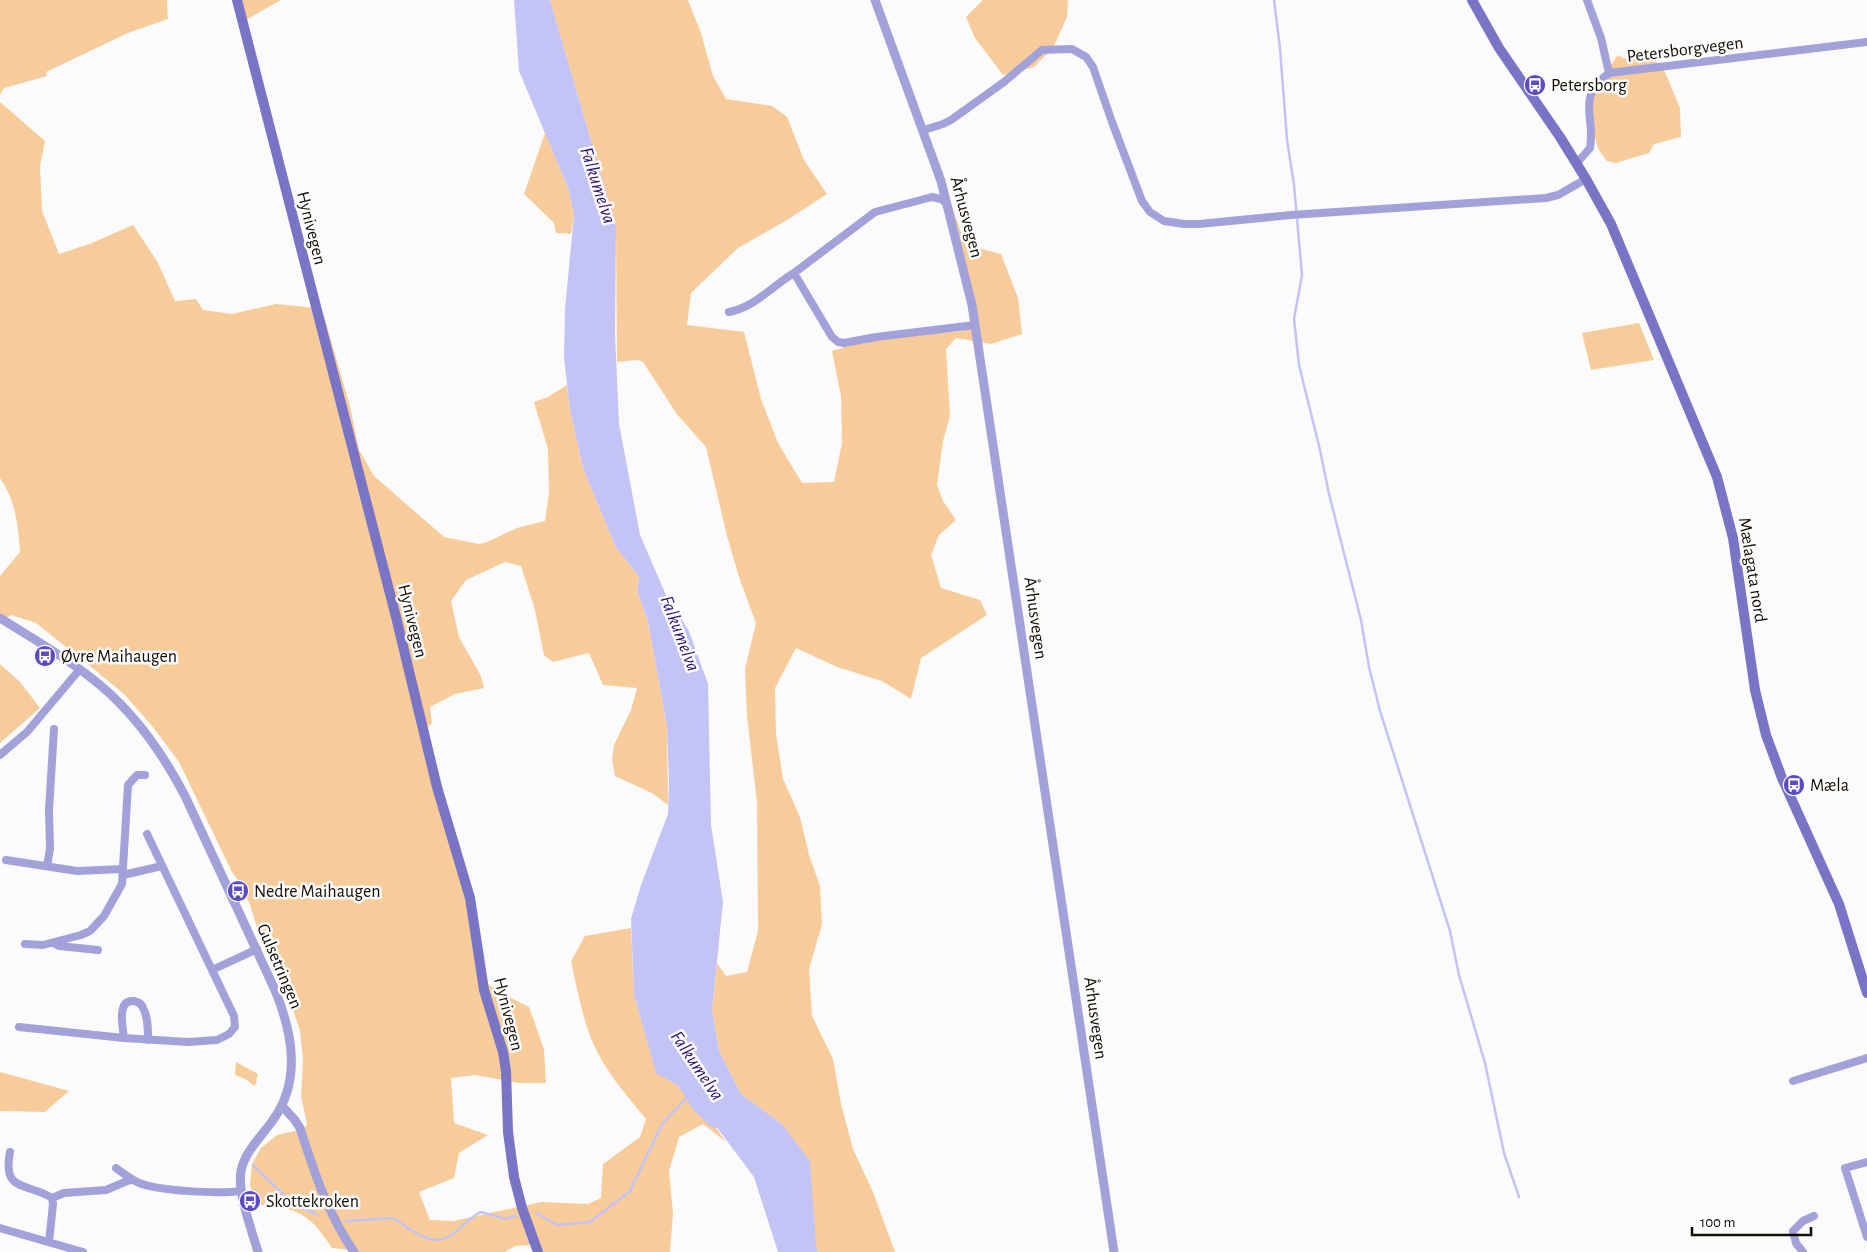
<svg xmlns="http://www.w3.org/2000/svg" width="1867" height="1252" font-family="'Alegreya Sans',sans-serif">
  <style>
    .green { fill: #f7cc9a }
    .water { fill: #c3c3f6 }
    .lines { fill: none; stroke-linecap: round; stroke-linejoin: round }
    .stream { stroke: #c3c3f6; stroke-width: 2.5 }
    .river { stroke: #c3c3f6; stroke-width: 14 }
    .minor { stroke: #a2a1d9; stroke-width: 8 }
    .tertiary { stroke: #a2a1d9; stroke-width: 9 }
    .secondary { stroke: #7974c5; stroke-width: 10 }
    .labels { text-anchor: middle; stroke-width: 5; stroke-linejoin: round; paint-order: stroke }
    .street-label { font-size: 18px; fill: #140d05; stroke: #fbfbfb }
    .poi-label { font-size: 18px; fill: #140d05; stroke: #fbfbfb; text-anchor: start }
    .water-label { font-size: 19px; font-style: italic; fill: #2b1271; stroke: #fbfbfb }
  </style>
  <rect width="100%" height="100%" fill="#fbfbfb"/>
  <path class="green" d="M 0,0 L 167,0 L 168,19 L 128,33 L 46,72 L 47,76 L 4,88 L 0,95 Z
    M 236,0 L 281,0 L 244,21 Z
    M 550,0 L 688,0 L 701,33 L 713,76 L 726,99 L 772,106 L 787,117 L 804,160 L 827,194 L 787,220 L 738,248 L 691,293 L 687,325 L 744,332 L 761,399 L 778,443 L 802,483 L 834,482 L 842,443 L 841,396 L 832,351 L 870,339 L 962,331 L 973,321 L 919,110 L 966,247 L 971,246 L 1001,254 L 1018,298 L 1022,334 L 991,344 L 956,338 L 946,349 L 950,416 L 943,441 L 937,485 L 943,501 L 956,520 L 939,535 L 931,555 L 941,588 L 980,600 L 987,615 L 921,658 L 911,699 L 882,681 L 837,667 L 796,648 L 775,688 L 776,734 L 783,779 L 800,817 L 809,855 L 820,886 L 822,924 L 809,969 L 812,1016 L 833,1059 L 841,1104 L 853,1149 L 873,1192 L 895,1252 L 818,1252 L 782,1124 L 741,1094 L 719,1051 L 712,1010 L 717,963 L 726,976 L 747,972 L 758,931 L 757,802 L 747,716 L 745,669 L 756,623 L 740,580 L 727,536 L 706,447 L 676,413 L 643,362 L 638,360 L 617,362 L 616,226 Z
    M 983,0 L 1068,0 L 1067,17 L 1053,48 L 1034,67 L 1003,75 L 975,38 L 966,17 Z
    M 1618,55 L 1623,58 L 1657,62 L 1662,65 L 1680,108 L 1681,137 L 1654,144 L 1649,153 L 1616,163 L 1607,161 C 1598,151 1596,143 1594,130 C 1589,94 1598,83 1618,55 Z
    M 0,102 L 45,141 L 40,166 L 42,211 L 59,254 L 92,243 L 133,225 L 157,261 L 175,301 L 196,299 L 203,310 L 232,314 L 276,304 L 316,308 L 324,316 L 350,406 L 359,450 L 374,476 L 444,537 L 479,544 L 487,542 L 517,528 L 545,521 L 549,493 L 548,449 L 534,402 L 548,397 L 567,385 L 570,410 L 583,468 L 615,546 L 639,577 L 637,591 L 648,622 L 667,727 L 668,805 L 652,793 L 615,776 L 612,760 L 614,745 L 631,710 L 637,688 L 603,685 L 589,653 L 553,662 L 544,655 L 535,610 L 521,566 L 505,562 L 466,580 L 451,601 L 459,637 L 481,676 L 484,688 L 455,694 L 430,707 L 432,723 L 428,727 L 436,773 L 447,815 L 459,841 L 471,893 L 488,984 L 505,995 L 529,1007 L 544,1049 L 546,1083 L 519,1083 L 475,1075 L 451,1078 L 454,1123 L 488,1135 L 459,1153 L 454,1178 L 419,1192 L 430,1220 L 453,1221 L 542,1202 L 588,1204 L 601,1198 L 603,1164 L 640,1137 L 646,1119 C 627,1096 605,1071 593,1043 C 582,1017 577,988 571,961 L 585,936 L 631,928 L 634,995 L 656,1072 L 691,1093 L 726,1142 L 703,1124 L 679,1137 L 669,1171 L 673,1214 L 670,1252 L 534,1252 L 531,1245 L 515,1246 L 505,1252 L 352,1252 L 351,1250 L 332,1248 C 307,1210 297,1209 254,1204 L 250,1184 L 252,1164 L 261,1148 L 277,1135 L 304,1129 L 307,1124 L 301,1096 L 303,1061 L 300,1031 L 290,1000 L 261,940 L 250,905 L 242,886 L 232,872 L 179,762 L 153,727 L 124,694 L 85,662 L 36,623 L 11,615 L 0,623 L 0,576 L 20,552 C 18,524 16,502 0,478 Z
    M 545,133 L 568,188 L 574,215 L 571,234 L 556,233 L 554,223 L 524,194 Z
    M 1639,323 L 1654,360 L 1591,370 L 1582,333 Z
    M 0,664 L 20,682 L 40,708 L 0,743 Z
    M 236,1062 L 258,1074 L 256,1081 L 257,1083 L 254,1086 L 247,1080 L 235,1075 Z
    M 0,1072 L 69,1091 L 45,1112 L 0,1111 Z"/>
  <path class="water" d="M 514,0 L 550,0 L 616,226 L 615,334 L 619,424 L 640,535 L 666,595 L 689,631 L 708,684 L 711,825 L 723,902 L 712,1010 L 719,1051 L 741,1094 L 782,1124 L 810,1161 L 816,1246 L 818,1252 L 778,1252 L 754,1177 L 691,1093 L 656,1073 L 634,995 L 631,919 L 641,885 L 668,814 L 669,781 L 667,727 L 648,622 L 637,591 L 639,577 L 615,546 L 583,468 L 570,410 L 564,357 L 565,309 L 574,215 L 568,188 L 519,71 Z"/>
  <g class="lines">
    <path class="stream" d="M 1274,0 L 1280,48 L 1287,140 L 1294,185 L 1302,275 L 1294,319 L 1299,365 L 1320,450 L 1329,494 L 1361,620 L 1369,667 L 1380,711 L 1450,931 L 1459,975 L 1485,1063 L 1504,1153 L 1519,1197
      M 253,1165 L 292,1203 L 316,1214
      M 536,1213 L 557,1225 L 590,1222 L 630,1191 L 662,1124 L 691,1093
      M 346,1221 L 393,1218 C 411,1229 432,1250 453,1234 C 463,1227 470,1217 481,1212 L 506,1219 L 515,1216"/>
    <path class="river" d="M 681,1077 L 699,1106 L 715,1121"/>
    <path class="minor" d="M 1587,0 L 1601,38 L 1609,73
      M 924,130 L 943,124 L 951,120 L 1004,82 L 1042,50 L 1072,49 L 1086,57 L 1093,67 L 1112,122 L 1142,201 L 1150,212 L 1164,221 L 1184,224 L 1199,224 L 1291,215 L 1546,198 L 1558,195 L 1586,179
      M 1577,163 L 1590,148 C 1596,117 1575,98 1609,73 L 1867,42
      M 947,204 L 941,199 L 932,197 L 875,212 L 794,273 L 832,337 L 838,342 L 844,343 L 876,337 L 975,325
      M 729,312 C 755,307 772,286 794,273
      M 0,755 L 27,732 L 80,669
      M 147,834 L 212,970 L 257,949
      M 6,860 L 77,871 L 123,869
      M 47,866 L 50,849 L 49,810 L 54,729
      M 123,875 L 162,866
      M 53,943 L 59,946 L 98,950
      M 25,944 L 43,945 L 81,935 L 90,931 L 104,916 L 122,884 L 128,785 L 137,775 L 145,775
      M 19,1027 L 124,1038 L 188,1042 L 217,1040 L 229,1034 L 235,1027 L 234,1016 L 212,970
      M 124,1038 C 123,1028 116,999 134,1001 C 138,1002 142,1004 143,1008 C 148,1016 148,1030 148,1040
      M 1793,1081 L 1867,1058
      M 10,1152 C 2,1193 27,1182 52,1198 L 53,1204 L 49,1242
      M 1867,1162 L 1845,1168 L 1867,1237
      M 116,1168 C 123,1173 131,1179 139,1183 C 160,1191 218,1194 241,1191
      M 52,1198 L 64,1193 L 106,1190 L 132,1179
      M 0,1228 L 83,1252
      M 1803,1252 L 1796,1243 L 1793,1231 L 1803,1221 L 1814,1216"/>
    <path class="tertiary" d="M 875,0 L 941,181 L 972,305 L 1114,1252
      M 0,618 C 30,637 62,655 90,677 C 131,708 161,750 185,796 L 275,990 C 292,1032 302,1080 273,1120 C 262,1136 245,1151 241,1171 C 237,1192 252,1231 258,1252
      M 282,1106 L 294,1119 L 300,1128 C 314,1172 328,1214 354,1252"/>
    <path class="secondary" d="M 237,0 L 396,617 L 437,787 L 470,898 L 484,990 L 503,1052 L 506,1071 L 508,1132 L 514,1177 L 522,1208 L 538,1252
      M 1472,0 L 1499,48 L 1560,137 L 1586,179 L 1611,224 L 1717,477 L 1733,538 L 1755,690 L 1766,735 L 1782,778 L 1839,904 L 1867,993"/>
  </g>
  <defs>
    <g id="bus-disc" transform="scale(1.125)"><circle r="9.5" fill="#5c4ac2" stroke="#fbfbfb"/><path d="M-5-6H5V4H4V6H2V4H-2V6H-4V4H-5ZM-3.5-4V0h7V-4ZM-3.5 1.2v1.5H-2V1.2ZM2 1.2v1.5H3.5V1.2Z" fill="#fff"/></g>
  </defs>
  <g fill-rule="evenodd">
    <use href="#bus-disc" x="1535" y="85"/>
    <use href="#bus-disc" x="45" y="656"/>
    <use href="#bus-disc" x="1794" y="785"/>
    <use href="#bus-disc" x="238" y="891"/>
    <use href="#bus-disc" x="250" y="1201"/>
  </g>
  <g class="labels">
    <g class="street-label">
      <text transform="translate(1685 49) rotate(-7)" y="6">Petersborgvegen</text>
      <text transform="translate(967 217) rotate(75)" y="6">Århusvegen</text>
      <text transform="translate(312 228) rotate(76)" y="6">Hynivegen</text>
      <text transform="translate(1753 570) rotate(81)" y="6">Mælagata nord</text>
      <text transform="translate(1036 618) rotate(82)" y="6">Århusvegen</text>
      <text transform="translate(413 621) rotate(76)" y="6">Hynivegen</text>
      <text transform="translate(280 966) rotate(67)" y="6">Gulsetringen</text>
      <text transform="translate(509 1014) rotate(76)" y="6">Hynivegen</text>
      <text transform="translate(1096 1018) rotate(82)" y="6">Århusvegen</text>
    </g>
    <g class="poi-label">
      <text x="1551" y="91">Petersborg</text>
      <text x="61" y="662">Øvre Maihaugen</text>
      <text x="1810" y="791">Mæla</text>
      <text x="254" y="897">Nedre Maihaugen</text>
      <text x="266" y="1207">Skottekroken</text>
    </g>
    <g class="water-label">
      <text transform="translate(599 185) rotate(72)" y="7">Falkumelva</text>
      <text transform="translate(681 633) rotate(69)" y="7">Falkumelva</text>
      <text transform="translate(698 1065) rotate(56)" y="7">Falkumelva</text>
    </g>
  </g>
  <path d="M1692 1227v8h119v-8" fill="none" stroke="#140d05" stroke-width="2.5"/>
  <text x="1700" y="1227" font-size="15" fill="#140d05" stroke="#fbfbfb" stroke-width="4" paint-order="stroke">100 m</text>
</svg>
